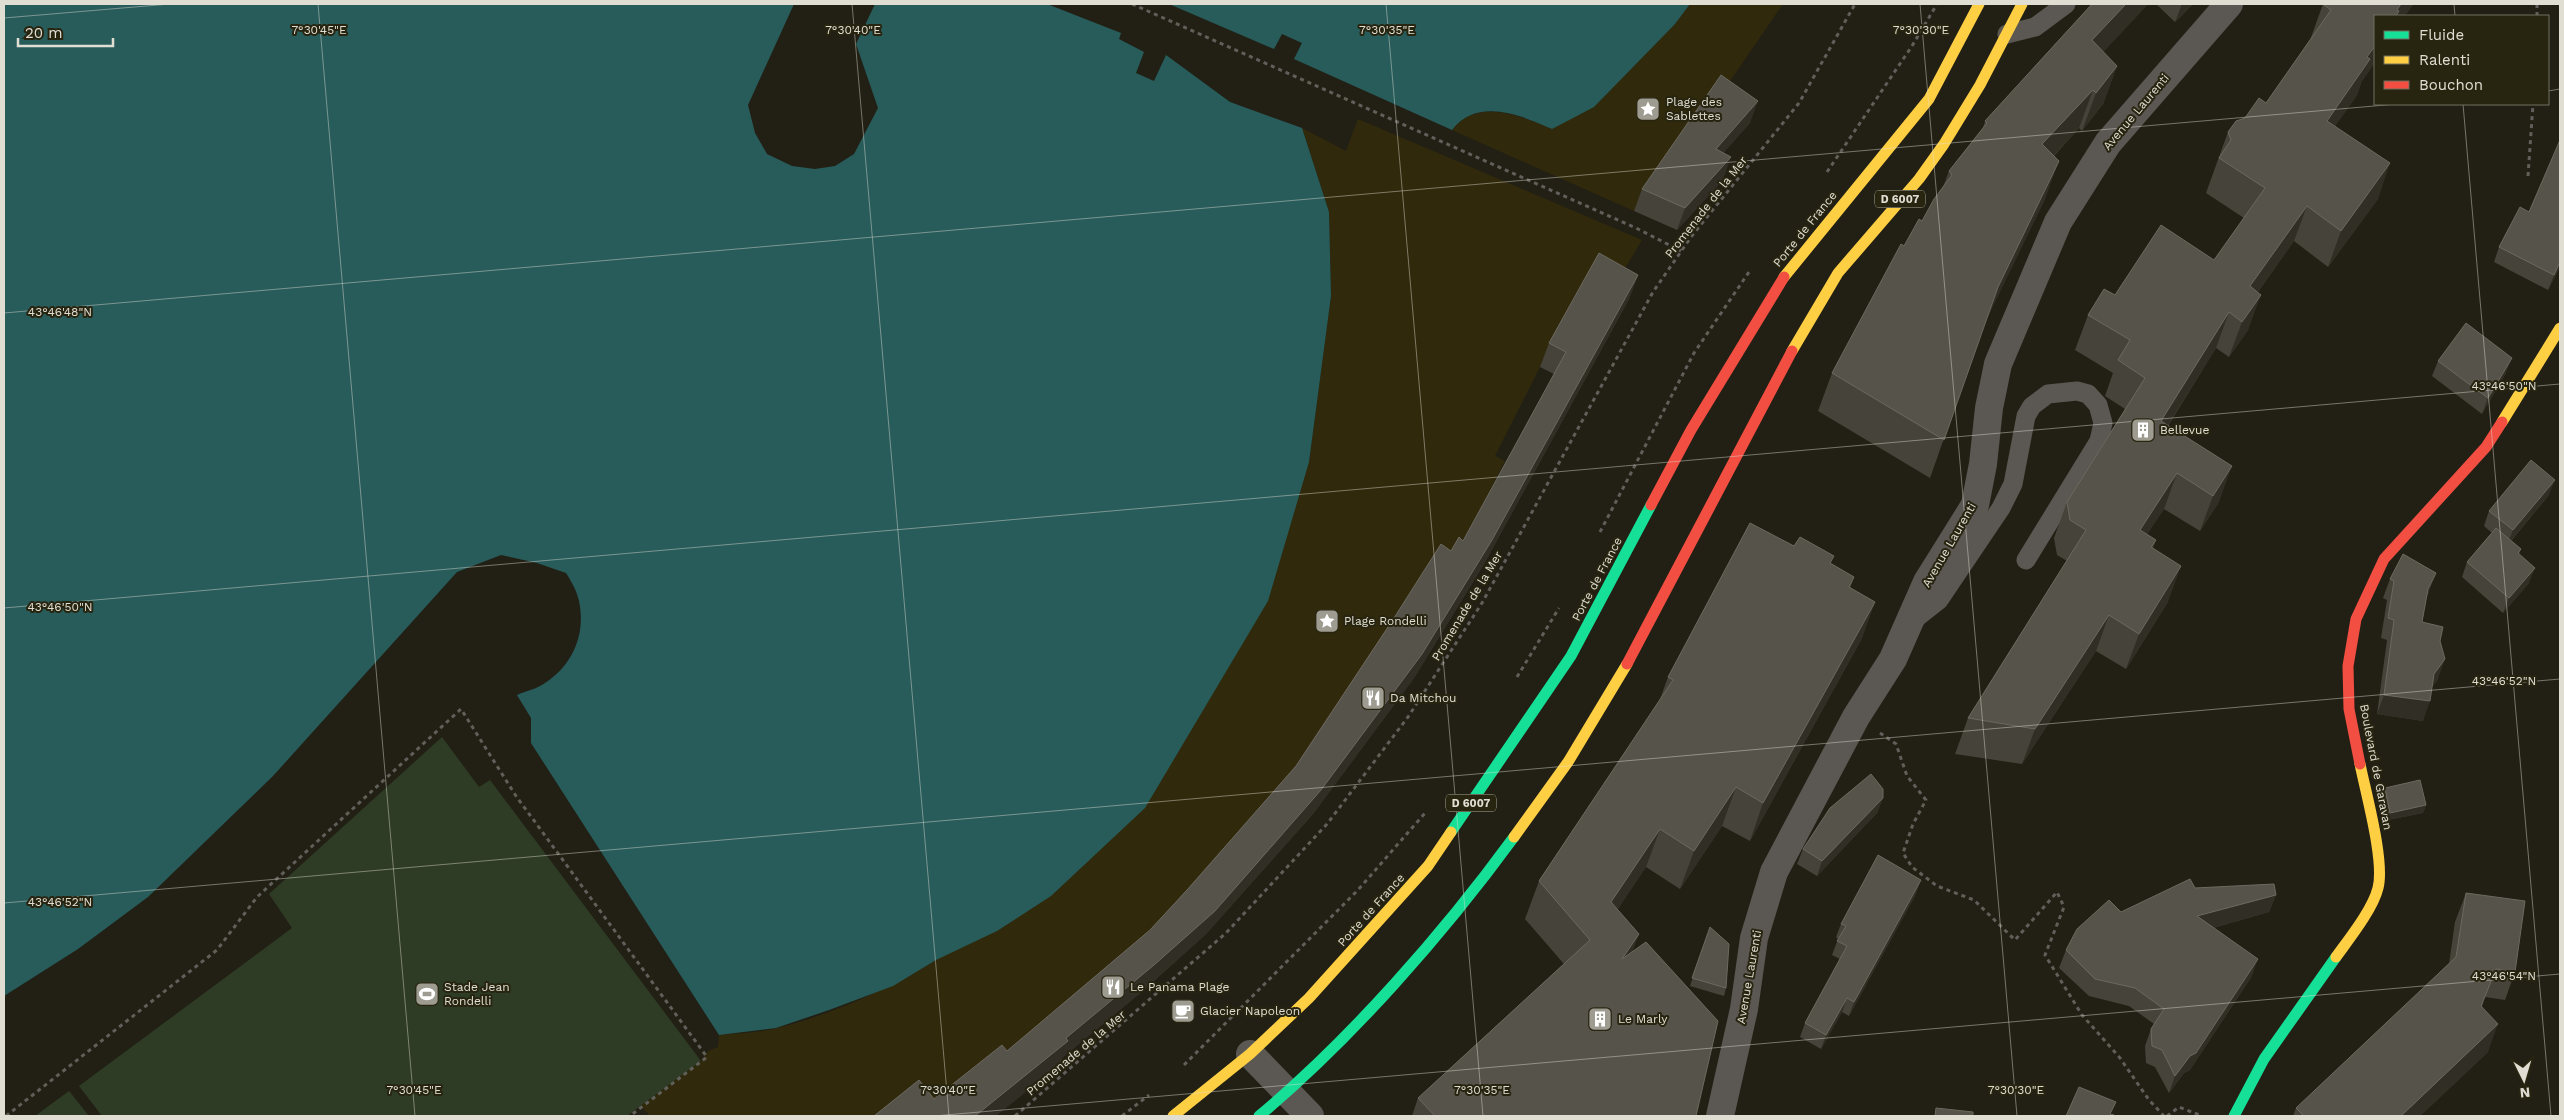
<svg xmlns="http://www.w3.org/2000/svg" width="2564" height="1120" font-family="'Work Sans',sans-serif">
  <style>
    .green { fill: #2e3c25 }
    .sand { fill: #30290b }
    .water { fill: #275c5b }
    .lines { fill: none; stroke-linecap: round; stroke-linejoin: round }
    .path { stroke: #615f5a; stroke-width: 3; stroke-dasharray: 4 4; stroke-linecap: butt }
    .lane { stroke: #5b5853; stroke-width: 19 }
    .street { stroke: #5b5853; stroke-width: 28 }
    .fast { stroke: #16e098; stroke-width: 11 }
    .slow { stroke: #ffcf43; stroke-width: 11 }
    .jam { stroke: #f24e42; stroke-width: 11 }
    .wall { fill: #46433a }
    .shaded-wall { fill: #302e25 }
    .building { fill: #56534b; stroke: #6c6960 }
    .ticks { fill: none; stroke: #e0ded2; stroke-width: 1; stroke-opacity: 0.45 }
    .labels { text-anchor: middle; stroke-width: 4; stroke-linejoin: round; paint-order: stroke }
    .shield { fill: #272410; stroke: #a8a698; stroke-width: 1 }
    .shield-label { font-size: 11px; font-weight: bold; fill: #e0ded2 }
    .poi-label { font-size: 12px; fill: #e0ded2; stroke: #272410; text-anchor: start }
    .street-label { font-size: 12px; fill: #e0ded2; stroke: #272410 }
    .ticks-label { font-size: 12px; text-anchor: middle; fill: #e0ded2; stroke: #272410; stroke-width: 4; stroke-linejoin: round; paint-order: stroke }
  </style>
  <rect width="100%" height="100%" fill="#222015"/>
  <path class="green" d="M 442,737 L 479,787 L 490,780 L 701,1061 L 627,1116 L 102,1116 L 79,1086 L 292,928 L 269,894 Z
    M 69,1091 L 89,1116 L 35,1116 Z"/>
  <path class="sand" d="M 1690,4 L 1783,4 L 1717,100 L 1713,98 L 1634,211 L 1452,130 C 1477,97 1521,116 1552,129 L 1675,24 Z
    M 1358,119 L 1642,240 L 1612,290 L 1540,367 L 1495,456 L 1505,461 L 1456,557 L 1287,790 L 1178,914 L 934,1116 L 650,1116 L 641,1106 L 701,1061 L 708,1051 L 718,1047 L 719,1035 C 738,1033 758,1033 777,1028 C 832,1015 887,989 936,960 L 1309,462 L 1331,296 L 1329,212 L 1302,128 L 1346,151 Z"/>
  <path class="water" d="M 4,4 L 794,4 L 748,105 L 755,133 L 767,154 L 792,166 L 815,169 L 835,166 L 854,154 L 878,108 L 856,44 L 875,4 L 1047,4 L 1121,33 L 1119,39 L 1144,52 L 1136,73 L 1154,81 L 1166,55 L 1230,102 L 1302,128 L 1329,212 L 1331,296 L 1309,462 L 1268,601 L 1145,808 L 1051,896 L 997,931 L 936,960 L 893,986 L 829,1010 L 776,1028 L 719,1035 L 531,743 L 531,718 L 517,695 C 526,691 537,689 545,683 C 573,665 586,634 579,601 C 577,591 571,581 566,573 L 537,563 L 501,555 L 457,572 L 273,776 L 148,897 L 78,949 L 4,996 Z
    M 1169,4 L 1690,4 L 1675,24 L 1594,107 L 1552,129 C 1521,115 1477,97 1452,130 L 1294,59 L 1302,43 L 1282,34 L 1274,49 Z"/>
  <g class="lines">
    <path class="path" d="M 1132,4 L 1636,228 L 1681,251
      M 2537,16 L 2537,4
      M 1827,172 L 1912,46 L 1937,4
      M 2528,176 L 2533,104
      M 1600,532 L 1694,353 L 1751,269
      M 1517,677 L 1559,608
      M 1880,733 L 1896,744 L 1907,776 L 1926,800 L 1913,824 L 1903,853 L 1912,867 L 1937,886 L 1974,900 L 2015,940 L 2057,892 L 2064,907 L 2045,955 L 2082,1015 L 2120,1058 L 2149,1100 L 2164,1116
      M 1184,1065 L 1358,890 L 1425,813
      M 6,1116 L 217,950 L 257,897 L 461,709 L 516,796 L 707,1057 L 630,1116
      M 1015,1116 L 1226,933 L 1327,824 L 1408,717 L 1482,603 L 1653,292 L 1691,237 L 1799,103 L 1855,4
      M 1122,1116 L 1149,1095
      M 2167,1116 L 2179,1107 L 2202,1116"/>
    <path class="lane" d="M 2007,34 L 2035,27 L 2066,4
      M 1911,622 L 1939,600 L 2001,508 L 2013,484 L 2026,416 L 2032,406 L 2048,394 L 2077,391 L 2088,394 L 2098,405 L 2103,423 L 2099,441 L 2026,560"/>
    <path class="street" d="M 1250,1054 L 1310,1116
      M 1720,1116 L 1744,1009 L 1754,938 L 1774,872 L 1856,717 L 1893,659 L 1927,582 L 1975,505 L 1983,464 L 1989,408 L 1998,364 L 2058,222 L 2108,143 L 2229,4"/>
    <path class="fast" d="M 1451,832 L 1571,656 L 1651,505
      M 1259,1116 C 1351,1039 1443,934 1514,837
      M 2234,1116 L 2264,1059 L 2336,957"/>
    <path class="slow" d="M 1784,277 L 1929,99 L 1979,4
      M 1792,351 L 1838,273 L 1919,179 L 1944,144 L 1980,85 L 2022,4
      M 2502,422 L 2560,328
      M 1514,837 L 1568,762 L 1627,664
      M 2336,957 C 2349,939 2373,909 2378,888 C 2385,861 2366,794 2360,764
      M 1173,1116 L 1250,1054 L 1309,998 L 1428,866 L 1451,832"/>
    <path class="jam" d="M 1651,505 L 1691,430 L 1784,277
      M 1627,664 L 1792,351
      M 2360,764 L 2349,709 L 2348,666 L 2356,619 L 2384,559 L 2486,447 L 2502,422"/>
  </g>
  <path class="wall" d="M 2092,4 L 2148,4 L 2103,52 L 2117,66 L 2103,104 L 2082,131 L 2079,128 L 2054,156 L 2045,199 L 1985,322 L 1930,478 L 1818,411 L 1832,373 L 1904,246 L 1922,221 L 1943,187 L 1949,171 L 1983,128 L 1985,121 Z
    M 2156,4 L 2193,4 L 2175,22 Z
    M 2323,4 L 2375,16 L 2361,83 L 2357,95 L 2335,126 L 2378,199 L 2328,267 L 2294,241 L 2258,292 L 2248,330 L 2229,357 L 2216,348 L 2168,426 L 2219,502 L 2200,531 L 2164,509 L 2147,534 L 2156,540 L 2153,548 L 2168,602 L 2126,669 L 2096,651 L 2022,764 L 1955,754 L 1968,718 L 2067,561 L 2057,555 L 2054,538 L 2067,502 L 2125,409 L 2105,396 L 2113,373 L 2075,350 L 2088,315 L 2115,295 L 2214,260 L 2244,218 L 2206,193 L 2228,132 L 2266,103 L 2310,40 Z
    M 1750,123 L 1723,153 L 1723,180 L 1677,230 L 1634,211 L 1642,189 Z
    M 2560,140 L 2560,267 L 2548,290 L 2494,262 L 2499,247 L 2529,212 Z
    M 1638,275 L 1629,299 L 1484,564 L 1414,678 L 1313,814 L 1206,934 L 1145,989 L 1062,1058 L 1060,1065 L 934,1099 L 1007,1051 L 1150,930 L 1187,890 L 1296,766 L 1394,618 L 1451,551 L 1463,541 L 1554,374 L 1540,367 L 1549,343 Z
    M 2438,361 L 2506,373 L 2482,414 L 2432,376 Z
    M 2549,495 L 2511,541 L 2521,549 L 2519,554 L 2529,583 L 2503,613 L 2462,577 L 2467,562 L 2492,533 L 2484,526 L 2489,511 Z
    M 1794,546 L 1831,564 L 1854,577 L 1850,588 L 1875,602 L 1861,640 L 1750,841 L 1722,826 L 1680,889 L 1646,867 L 1617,910 L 1632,952 L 1696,1116 L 1412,1116 L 1418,1098 L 1564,964 L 1525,919 L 1539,881 L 1659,702 L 1668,677 Z
    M 2390,579 L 2429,592 L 2426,598 L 2422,622 L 2440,641 L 2438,679 L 2432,687 L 2423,721 L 2377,714 L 2387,640 L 2381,638 L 2387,600 L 2383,598 Z
    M 2385,788 L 2426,805 L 2423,813 L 2388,820 L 2383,796 Z
    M 1883,798 L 1877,813 L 1817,876 L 1797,864 L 1803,849 Z
    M 2195,888 L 2276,895 L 2269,912 L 2213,928 L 2252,976 L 2190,1070 L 2184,1073 L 2169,1093 L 2155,1067 L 2146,1063 L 2145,1046 L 2151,1029 L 2154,1024 L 2129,1006 L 2089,996 L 2059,968 L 2066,950 L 2121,912 Z
    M 2466,893 L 2515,972 L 2505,1000 L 2485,997 L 2482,1007 L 2488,1052 L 2420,1116 L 2293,1116 L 2296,1108 L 2449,964 L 2455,922 Z
    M 1916,894 L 1849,1016 L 1842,1012 L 1821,1049 L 1800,1037 L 1805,1023 L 1840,959 L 1832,955 L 1838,939 L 1836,937 L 1841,924 Z
    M 1710,927 L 1726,988 L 1724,996 L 1690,986 Z"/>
  <path class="shaded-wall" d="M 2126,4 L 2148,4 L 2078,79 L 2092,40 Z
    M 2182,4 L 2193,4 L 2175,22 Z
    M 2401,4 L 2414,4 L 2405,16 L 2395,16 L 2397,10 Z
    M 2375,46 L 2375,63 L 2361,83 L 2357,95 L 2314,157 L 2327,121 Z
    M 2117,66 L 2103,104 L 2082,131 L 2096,93 Z
    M 2093,90 L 2079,128 L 2028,183 L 2042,144 Z
    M 1758,101 L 1750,123 L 1708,171 L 1716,149 Z
    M 1731,157 L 1723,180 L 1677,230 L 1685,208 Z
    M 2059,161 L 2045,199 L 1984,325 L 1998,287 Z
    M 2390,163 L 2378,199 L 2328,267 L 2341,231 Z
    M 2307,206 L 2294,241 L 2239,319 L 2250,286 Z
    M 2560,262 L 2560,267 L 2548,290 L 2554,275 Z
    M 1638,275 L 1629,299 L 1484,564 L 1414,678 L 1313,814 L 1206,934 L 1145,989 L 1062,1058 L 1060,1065 L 996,1116 L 975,1116 L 1066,1038 L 1422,654 Z
    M 2261,295 L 2248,330 L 2229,357 L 2242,322 Z
    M 2229,312 L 2216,348 L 2148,457 L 2161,421 Z
    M 2512,358 L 2506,373 L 2482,414 L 2488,398 Z
    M 2232,466 L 2219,502 L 2200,531 L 2213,496 Z
    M 2177,473 L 2164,509 L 2127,565 L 2140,530 Z
    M 2555,480 L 2549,495 L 2507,545 L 2513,530 Z
    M 2181,566 L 2168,602 L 2126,669 L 2139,634 Z
    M 2535,568 L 2529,583 L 2503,613 L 2509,598 Z
    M 2436,573 L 2429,592 L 2420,608 L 2428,589 Z
    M 1875,602 L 1861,640 L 1750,841 L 1763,803 Z
    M 2109,615 L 2096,651 L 2022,764 L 2035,729 Z
    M 2445,659 L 2438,679 L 2427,693 L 2434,674 Z
    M 2384,695 L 2430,701 L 2423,721 L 2377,714 Z
    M 1736,787 L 1722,826 L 1680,889 L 1694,851 Z
    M 1883,798 L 1877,813 L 1817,876 L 1822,861 Z
    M 2426,805 L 2423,813 L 2388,820 L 2390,813 Z
    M 1660,829 L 1646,867 L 1597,941 L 1611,902 Z
    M 1921,880 L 1916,894 L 1849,1016 L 1854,1002 Z
    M 2276,895 L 2269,912 L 2191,934 L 2197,916 Z
    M 1639,934 L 1625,972 L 1622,959 Z
    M 2258,959 L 2252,976 L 2190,1070 L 2184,1073 L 2169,1093 L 2175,1076 L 2190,1056 Z
    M 1847,998 L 1842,1012 L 1821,1049 L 1826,1035 Z
    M 2498,1024 L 2488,1052 L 2420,1116 L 2401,1116 Z"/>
  <path class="building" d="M 2092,4 L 2126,4 L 2092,40 L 2117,66 L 2096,93 L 2093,90 L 2042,144 L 2059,161 L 1998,287 L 1944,440 L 1832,373 L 1901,244 L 1904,246 L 1919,219 L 1922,221 L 1934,199 L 1952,175 L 1949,171 L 1987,123 L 1985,121 Z
    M 2323,4 L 2401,4 L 2397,10 L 2399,11 L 2396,16 L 2375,16 L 2375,46 L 2367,57 L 2370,59 L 2327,121 L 2390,163 L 2341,231 L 2307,206 L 2250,286 L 2261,295 L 2242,322 L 2229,312 L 2161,421 L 2232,466 L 2213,496 L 2177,473 L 2140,530 L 2156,540 L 2151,547 L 2181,566 L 2139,634 L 2109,615 L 2035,729 L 1968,718 L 2086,530 L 2070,520 L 2067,502 L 2145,378 L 2118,360 L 2130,340 L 2088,315 L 2104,289 L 2115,295 L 2161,225 L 2214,260 L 2265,188 L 2219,158 L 2231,140 L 2228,132 L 2236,121 L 2245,118 L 2259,98 L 2266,103 L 2331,10 Z
    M 1721,75 L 1758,101 L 1716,149 L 1731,157 L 1685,208 L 1642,189 Z
    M 2560,140 L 2560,262 L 2554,275 L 2499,247 L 2520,207 L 2529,212 Z
    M 1599,253 L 1638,275 L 1492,540 L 1422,654 L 1321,790 L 1215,911 L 1154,965 L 1066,1038 L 1068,1041 L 975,1116 L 874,1116 L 919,1080 L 934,1099 L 1002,1045 L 1007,1051 L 1150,930 L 1187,890 L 1296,766 L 1394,618 L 1441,544 L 1451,551 L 1459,537 L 1463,541 L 1566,352 L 1549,343 Z
    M 2466,323 L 2512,358 L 2488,398 L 2438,361 Z
    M 2531,460 L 2555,480 L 2513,530 L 2489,511 Z
    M 1750,523 L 1794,546 L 1800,537 L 1834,556 L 1830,563 L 1854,577 L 1849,587 L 1875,602 L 1763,803 L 1736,787 L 1694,851 L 1660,829 L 1611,902 L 1639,934 L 1622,959 L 1646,942 L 1718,1021 L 1696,1116 L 1435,1116 L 1418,1098 L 1590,940 L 1539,881 L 1673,680 L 1668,677 Z
    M 2496,528 L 2521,549 L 2518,553 L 2535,568 L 2509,598 L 2467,562 Z
    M 2403,554 L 2436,573 L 2428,589 L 2422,622 L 2443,627 L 2440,641 L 2445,659 L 2434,674 L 2430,701 L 2384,695 L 2394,620 L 2388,618 L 2394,581 L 2390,579 Z
    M 1871,774 L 1883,789 L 1883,798 L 1822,861 L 1803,849 L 1830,808 Z
    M 2420,780 L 2426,805 L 2390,813 L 2385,788 Z
    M 1878,855 L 1921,880 L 1854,1002 L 1847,998 L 1826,1035 L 1805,1023 L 1847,946 L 1837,941 L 1846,926 L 1841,924 Z
    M 2190,879 L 2195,888 L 2274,884 L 2276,895 L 2197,916 L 2258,959 L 2196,1053 L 2190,1056 L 2175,1076 L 2162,1050 L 2152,1046 L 2151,1029 L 2164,1009 L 2135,988 L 2095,979 L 2066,950 L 2077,929 L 2109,900 L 2121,912 Z
    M 2466,893 L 2525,901 L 2515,972 L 2496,969 L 2481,1006 L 2498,1024 L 2401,1116 L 2304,1116 L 2296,1108 L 2456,957 Z
    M 1710,927 L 1729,944 L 1726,988 L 1692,978 Z
    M 2079,1087 L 2116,1102 L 2110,1114 L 2114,1115 L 2113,1116 L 2066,1116 Z
    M 1936,1108 L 1973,1112 L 1973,1116 L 1935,1116 Z"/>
  <path class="ticks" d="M 318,4 L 415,1116M 852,4 L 949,1116M 1386,4 L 1483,1116M 1920,4 L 2017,1116M 2454,4 L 2455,16M 4,18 L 170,4M 2548,91 L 2560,89M 2463,104 L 2551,1116M 4,313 L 2397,104M 4,608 L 2560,384M 4,903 L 2560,679M 934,1116 L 2560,974"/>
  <defs>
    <g id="sight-square" transform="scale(1.25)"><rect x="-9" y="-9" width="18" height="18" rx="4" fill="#9e9c90" stroke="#272410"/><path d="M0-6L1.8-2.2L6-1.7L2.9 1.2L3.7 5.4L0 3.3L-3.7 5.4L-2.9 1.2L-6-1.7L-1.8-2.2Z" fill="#fff"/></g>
    <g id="building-square" transform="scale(1.25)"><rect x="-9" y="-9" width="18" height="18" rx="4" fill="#9e9c90" stroke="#272410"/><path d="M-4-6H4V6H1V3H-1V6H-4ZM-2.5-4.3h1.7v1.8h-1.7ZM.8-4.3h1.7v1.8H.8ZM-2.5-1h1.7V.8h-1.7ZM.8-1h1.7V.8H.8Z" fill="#fff"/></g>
    <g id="restaurant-square" transform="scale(1.25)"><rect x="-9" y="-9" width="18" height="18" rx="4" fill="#9e9c90" stroke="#272410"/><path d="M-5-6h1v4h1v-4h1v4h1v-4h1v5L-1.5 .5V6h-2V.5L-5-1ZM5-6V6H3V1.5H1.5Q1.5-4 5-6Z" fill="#fff"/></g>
    <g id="stadium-square" transform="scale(1.25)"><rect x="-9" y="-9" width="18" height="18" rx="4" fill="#9e9c90" stroke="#272410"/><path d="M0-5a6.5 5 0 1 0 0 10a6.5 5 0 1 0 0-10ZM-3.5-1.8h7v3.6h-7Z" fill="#fff"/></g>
    <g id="cafe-square" transform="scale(1.25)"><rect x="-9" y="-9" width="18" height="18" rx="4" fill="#9e9c90" stroke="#272410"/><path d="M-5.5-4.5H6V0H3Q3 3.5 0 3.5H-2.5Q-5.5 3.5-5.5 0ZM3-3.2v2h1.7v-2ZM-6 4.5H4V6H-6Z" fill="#fff"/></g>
  </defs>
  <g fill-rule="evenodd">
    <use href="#sight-square" x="1648" y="109"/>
    <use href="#building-square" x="2143" y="430"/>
    <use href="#sight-square" x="1327" y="621"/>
    <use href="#restaurant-square" x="1373" y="698"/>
    <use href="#restaurant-square" x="1113" y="987"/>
    <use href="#stadium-square" x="427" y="994"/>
    <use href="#cafe-square" x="1183" y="1011"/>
    <use href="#building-square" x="1600" y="1019"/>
  </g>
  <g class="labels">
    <g class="shield">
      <rect x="1875" y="190.5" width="50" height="17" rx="4"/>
      <rect x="1446" y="794.5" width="50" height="17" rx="4"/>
    </g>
    <g class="shield-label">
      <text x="1900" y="203">D 6007</text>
      <text x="1471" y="807">D 6007</text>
    </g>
    <g class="poi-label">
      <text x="1666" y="106">Plage des<tspan x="1666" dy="14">Sablettes</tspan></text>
      <text x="2160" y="434">Bellevue</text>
      <text x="1344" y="625">Plage Rondelli</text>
      <text x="1390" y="702">Da Mitchou</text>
      <text x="444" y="991">Stade Jean<tspan x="444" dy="14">Rondelli</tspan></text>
      <text x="1130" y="991">Le Panama Plage</text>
      <text x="1200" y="1015">Glacier Napoleon</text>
      <text x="1618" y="1023">Le Marly</text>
    </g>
    <g class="street-label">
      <text transform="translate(2136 112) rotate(-50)" y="4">Avenue Laurenti</text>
      <text transform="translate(1706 207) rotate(-52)" y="4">Promenade de la Mer</text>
      <text transform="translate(1805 229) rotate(-51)" y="4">Porte de France</text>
      <text transform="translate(1949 545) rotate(-60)" y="4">Avenue Laurenti</text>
      <text transform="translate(1597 579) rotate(-62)" y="4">Porte de France</text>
      <text transform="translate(1467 606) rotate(-59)" y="4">Promenade de la Mer</text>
      <text transform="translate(2376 767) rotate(79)" y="4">Boulevard de Garavan</text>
      <text transform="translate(1371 910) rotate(-48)" y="4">Porte de France</text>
      <text transform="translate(1749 977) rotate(-80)" y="4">Avenue Laurenti</text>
      <text transform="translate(1076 1053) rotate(-40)" y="4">Promenade de la Mer</text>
    </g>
  </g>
  <g class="ticks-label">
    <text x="319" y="34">7°30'45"E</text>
    <text x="853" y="34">7°30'40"E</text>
    <text x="1387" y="34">7°30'35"E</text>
    <text x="1921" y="34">7°30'30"E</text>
    <text x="60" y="316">43°46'48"N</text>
    <text x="2504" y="390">43°46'50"N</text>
    <text x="60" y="611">43°46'50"N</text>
    <text x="2504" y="685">43°46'52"N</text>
    <text x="60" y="906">43°46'52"N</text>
    <text x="2504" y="980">43°46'54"N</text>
    <text x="414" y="1094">7°30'45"E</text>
    <text x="948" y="1094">7°30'40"E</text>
    <text x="1482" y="1094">7°30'35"E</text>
    <text x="2016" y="1094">7°30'30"E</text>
  </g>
  <rect width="2564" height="1120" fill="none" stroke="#e0ded2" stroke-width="10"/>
  <rect x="2374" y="15" width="175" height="90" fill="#272410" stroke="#716e5e"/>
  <rect x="2384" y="31" width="25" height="8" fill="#16e098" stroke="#716e5e"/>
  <text x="2419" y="40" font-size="15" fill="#e0ded2">Fluide</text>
  <rect x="2384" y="56" width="25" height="8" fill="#ffcf43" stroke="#716e5e"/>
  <text x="2419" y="65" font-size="15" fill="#e0ded2">Ralenti</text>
  <rect x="2384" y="81" width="25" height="8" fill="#f24e42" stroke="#716e5e"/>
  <text x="2419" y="90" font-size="15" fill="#e0ded2">Bouchon</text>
  <g transform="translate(2524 1080) rotate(175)" stroke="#272410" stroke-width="4" paint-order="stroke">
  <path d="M0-4L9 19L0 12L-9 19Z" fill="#e0ded2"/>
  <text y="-8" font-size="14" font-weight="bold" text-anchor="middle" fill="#e0ded2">N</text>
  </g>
  <path d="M18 38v8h95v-8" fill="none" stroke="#e0ded2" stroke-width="2.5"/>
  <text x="25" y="38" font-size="15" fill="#e0ded2" stroke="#272410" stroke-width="4" paint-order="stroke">20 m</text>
</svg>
